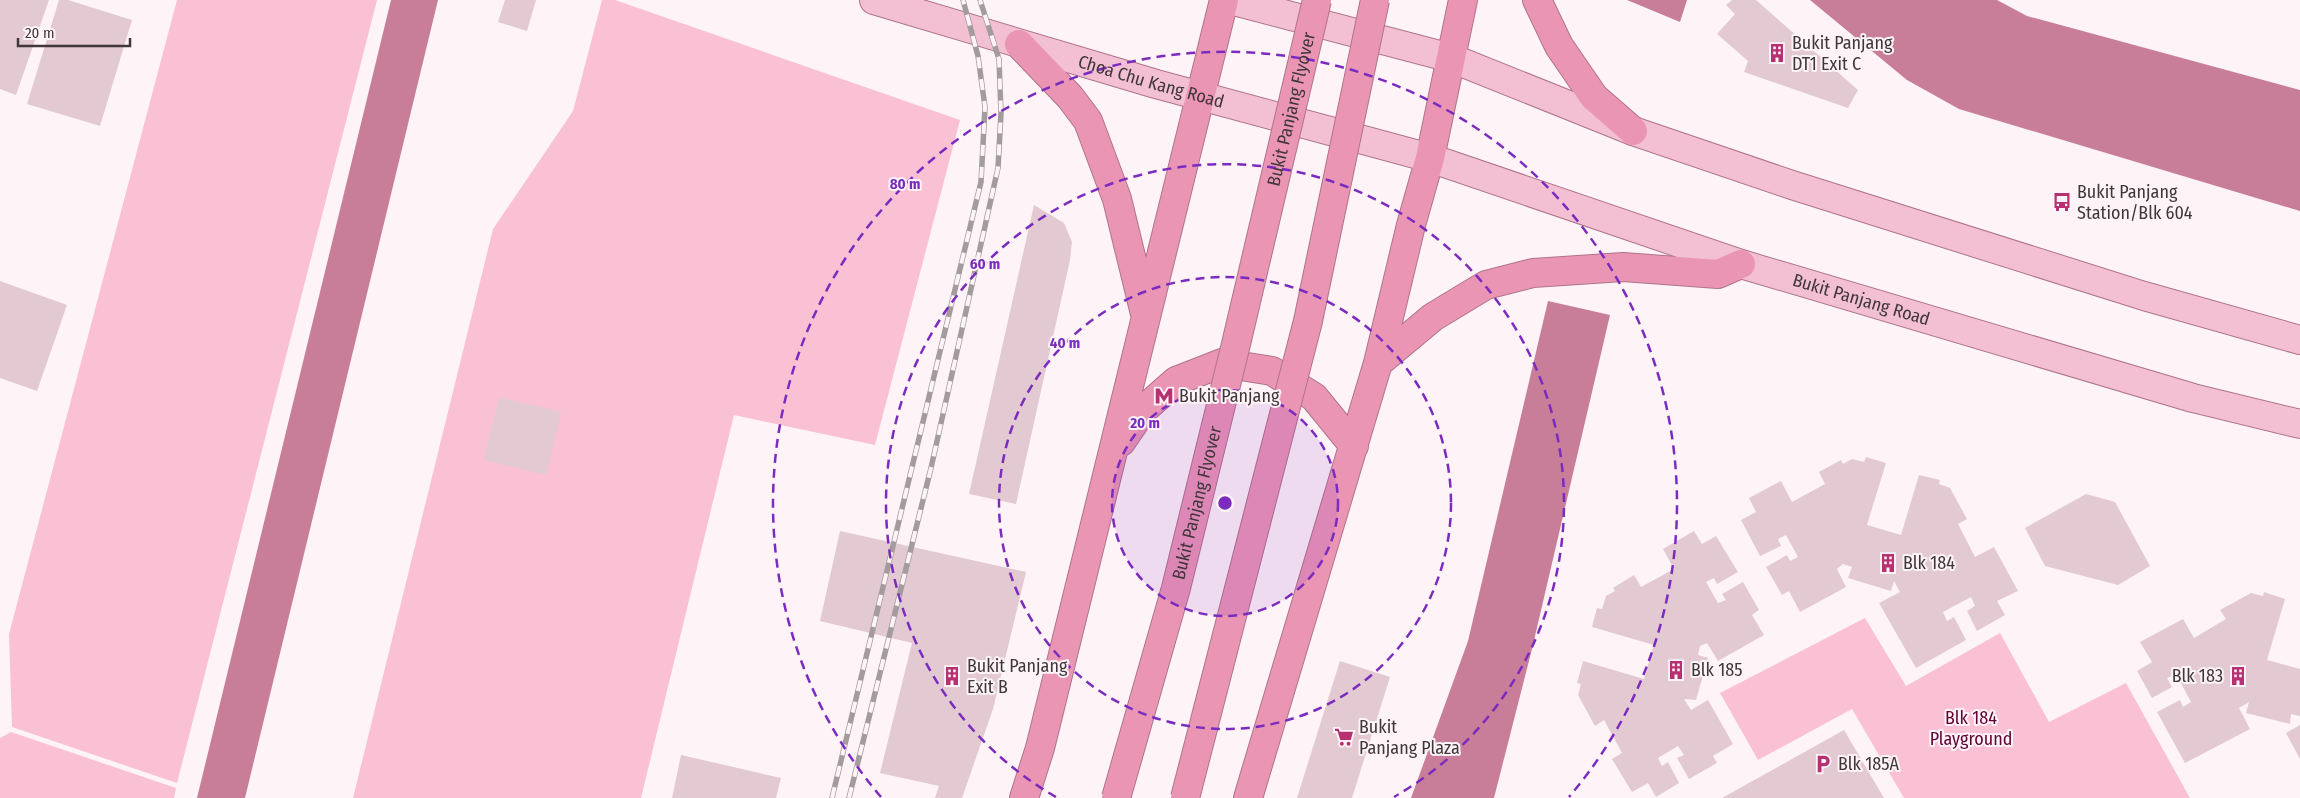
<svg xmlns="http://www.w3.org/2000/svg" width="2300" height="798" font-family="'Fira Sans Condensed',sans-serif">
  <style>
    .green { fill: #fac1d5 }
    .water { fill: #c87d99 }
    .building { fill: #e2c9d2 }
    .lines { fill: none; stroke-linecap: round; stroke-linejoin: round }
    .major-casing { stroke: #af748a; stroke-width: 30 }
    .highway-casing { stroke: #af748a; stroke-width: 30 }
    .major { stroke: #f3bfd3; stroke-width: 28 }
    .highway { stroke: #eb95b5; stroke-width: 28 }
    .rail-casing { stroke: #a49b9e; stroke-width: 5.5 }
    .rail { stroke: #fef4f7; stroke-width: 4; stroke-dasharray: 11; stroke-linecap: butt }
    .highway-bridge-casing { stroke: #af748a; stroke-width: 30; stroke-linecap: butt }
    .highway-bridge { stroke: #eb95b5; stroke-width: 28 }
    .ring { fill: none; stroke: #7b2cbf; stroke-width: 2.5; stroke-dasharray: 9 6 }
    .labels { text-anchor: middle; stroke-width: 4; stroke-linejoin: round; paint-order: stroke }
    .poi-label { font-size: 18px; fill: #40373a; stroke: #fef4f7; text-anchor: start }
    .street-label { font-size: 18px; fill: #40373a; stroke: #fef4f7 }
    .park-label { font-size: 18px; fill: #600235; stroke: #fef4f7 }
    .centre { fill: #7b2cbf; stroke: #fef4f7; stroke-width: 2.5 }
    .ring-label { font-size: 15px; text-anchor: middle; font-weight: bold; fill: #7b2cbf; stroke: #fef4f7; stroke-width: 4; stroke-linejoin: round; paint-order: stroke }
  </style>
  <rect width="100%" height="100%" fill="#fef4f7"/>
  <path class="green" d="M 177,0 L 377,0 L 177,783 L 12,727 L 9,634 Z
    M 602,0 L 615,0 L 960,120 L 875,445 L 734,415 L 641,798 L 353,798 L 493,229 L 573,111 Z
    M 1865,618 L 1906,686 L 2000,633 L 2049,722 L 2126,683 L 2190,798 L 1904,798 L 1852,709 L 1758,760 L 1720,693 Z
    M 11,732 L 176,788 L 174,798 L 0,798 L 0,738 Z"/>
  <path class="water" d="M 391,0 L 438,0 L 245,798 L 197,798 Z
    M 1627,0 L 1687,0 L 1680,22 Z
    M 1810,0 L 1997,0 L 2027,16 L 2300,90 L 2300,211 L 1959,109 L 1907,80 Z
    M 1548,301 L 1610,315 L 1532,649 L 1494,798 L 1411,798 L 1468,641 Z"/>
  <path class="building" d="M 0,0 L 49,0 L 16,95 L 0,89 Z
    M 59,0 L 68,0 L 132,20 L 100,126 L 27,104 Z
    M 505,0 L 536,0 L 527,31 L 498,22 Z
    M 1732,0 L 1756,0 L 1858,90 L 1848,108 L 1744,72 L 1748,61 L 1717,34 L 1735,14 L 1726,5 Z
    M 1034,205 L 1064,223 L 1072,242 L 1070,260 L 1016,504 L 969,494 Z
    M 0,281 L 67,305 L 37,391 L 0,378 Z
    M 499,397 L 561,412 L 546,475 L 484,460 Z
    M 1866,457 L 1886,463 L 1867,525 L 1901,535 L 1919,475 L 1940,480 L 1939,484 L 1950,488 L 1967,519 L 1958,524 L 1975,557 L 1994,547 L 2018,591 L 1997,601 L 2005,615 L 1977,631 L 1967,611 L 1975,606 L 1971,597 L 1943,612 L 1947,621 L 1954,617 L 1966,640 L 1916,668 L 1879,603 L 1900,592 L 1894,581 L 1891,591 L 1848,578 L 1852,567 L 1843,564 L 1837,569 L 1846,587 L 1800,612 L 1789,591 L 1782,595 L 1766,567 L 1787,555 L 1790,561 L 1798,557 L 1786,535 L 1778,539 L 1781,546 L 1760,556 L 1741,520 L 1756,512 L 1749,498 L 1781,481 L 1792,502 L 1825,484 L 1819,472 L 1841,460 L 1843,464 L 1852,459 L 1864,462 Z
    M 2086,494 L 2115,502 L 2150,566 L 2118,585 L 2045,566 L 2025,528 Z
    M 840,531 L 1026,572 L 993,709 L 962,798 L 935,798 L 939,786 L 880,773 L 912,643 L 820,621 Z
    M 1694,531 L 1702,544 L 1716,536 L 1738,572 L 1717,584 L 1714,578 L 1706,582 L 1718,603 L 1726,600 L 1722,594 L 1743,582 L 1759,610 L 1752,615 L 1764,635 L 1718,661 L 1707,643 L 1700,646 L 1698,655 L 1708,658 L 1696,700 L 1684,699 L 1691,710 L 1708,700 L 1733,744 L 1713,756 L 1717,763 L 1689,779 L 1677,758 L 1684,755 L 1678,746 L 1658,758 L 1662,766 L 1668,762 L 1679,783 L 1656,797 L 1648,783 L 1632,792 L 1612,759 L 1622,753 L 1604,720 L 1595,726 L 1578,695 L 1581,684 L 1577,683 L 1583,661 L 1644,679 L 1654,645 L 1592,627 L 1597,608 L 1602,609 L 1606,596 L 1615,591 L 1613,588 L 1634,575 L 1641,587 L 1674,569 L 1663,549 Z
    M 2264,592 L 2285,599 L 2267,660 L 2300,669 L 2300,716 L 2291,714 L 2290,724 L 2246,713 L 2249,702 L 2239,708 L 2250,729 L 2185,763 L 2157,712 L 2180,700 L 2183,707 L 2191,702 L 2176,674 L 2167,678 L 2172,687 L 2152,698 L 2137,671 L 2152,662 L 2140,642 L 2183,619 L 2194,638 L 2226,619 L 2220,610 L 2251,593 L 2263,596 Z
    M 1340,661 L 1390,677 L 1352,798 L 1297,798 Z
    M 2300,725 L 2300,759 L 2286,733 Z
    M 1844,730 L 1884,798 L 1722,798 Z
    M 681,755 L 781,778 L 776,798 L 672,798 Z"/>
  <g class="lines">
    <g class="major-casing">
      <g id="major">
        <path id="s1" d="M 874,0 L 1156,84 L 1430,158 L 1741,264 L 2193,398 L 2300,424"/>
        <path d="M 1230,0 L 1451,58 L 1633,131 L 1792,185 L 2144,296 L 2300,340"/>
      </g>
    </g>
    <g class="highway-casing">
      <path id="highway" d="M 1537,0 L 1559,46 L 1594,97 L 1633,131
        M 1019,44 L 1070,97 L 1088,121 L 1117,199 L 1145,314
        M 1378,363 L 1433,317 L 1486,285 L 1533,273 L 1623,267 L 1718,274 L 1741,264
        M 1121,442 L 1143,410 L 1176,381 L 1222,363 L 1272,371 L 1314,397 L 1354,446
        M 1024,798 L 1040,748 L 1224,0
        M 1248,798 L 1378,363 L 1411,225 L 1430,158 L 1463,0"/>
    </g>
    <use href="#major" class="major"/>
    <use href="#highway" class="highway"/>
    <g class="rail-casing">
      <path id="rail" d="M 832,798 L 981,182 L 985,107 L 978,56 L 963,0
        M 849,798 L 931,468 L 998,168 L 1001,113 L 999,59 L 980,0"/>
    </g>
    <use href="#rail" class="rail"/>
    <g class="highway-bridge-casing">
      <g id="highway-bridge">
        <path id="s2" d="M 1116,798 L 1176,588 L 1236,344 L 1317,0"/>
        <path d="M 1185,798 L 1308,321 L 1375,0"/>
      </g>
    </g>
    <use href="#highway-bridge" class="highway-bridge"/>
  </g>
  <circle cx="1225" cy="503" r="113" fill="#7b2cbf" fill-opacity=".12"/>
  <g class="ring">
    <circle cx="1225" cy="503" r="113"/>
    <circle cx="1225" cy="503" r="226"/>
    <path d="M1056 797A339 339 0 1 1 1394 797"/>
    <path d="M881 797A452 452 0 1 1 1569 797"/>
  </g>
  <defs>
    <g id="building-bare" transform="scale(1.5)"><path d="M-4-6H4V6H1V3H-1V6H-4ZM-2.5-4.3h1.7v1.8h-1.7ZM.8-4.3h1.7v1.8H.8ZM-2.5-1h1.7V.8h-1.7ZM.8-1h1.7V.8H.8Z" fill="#b73071" stroke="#fef4f7" stroke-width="2.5" paint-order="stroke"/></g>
    <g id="bus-bare" transform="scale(1.5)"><path d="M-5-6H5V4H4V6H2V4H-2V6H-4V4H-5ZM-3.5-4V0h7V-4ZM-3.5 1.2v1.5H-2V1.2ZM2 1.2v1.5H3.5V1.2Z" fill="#b73071" stroke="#fef4f7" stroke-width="2.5" paint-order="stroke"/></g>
    <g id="metro-bare" transform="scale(1.5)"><path d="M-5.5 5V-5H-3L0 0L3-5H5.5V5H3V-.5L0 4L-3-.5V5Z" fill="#b73071" stroke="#fef4f7" stroke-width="2.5" paint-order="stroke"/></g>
    <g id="supermarket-bare" transform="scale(1.5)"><path d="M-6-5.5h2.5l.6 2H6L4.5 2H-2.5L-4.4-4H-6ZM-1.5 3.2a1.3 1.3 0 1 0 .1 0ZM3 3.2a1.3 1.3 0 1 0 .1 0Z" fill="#b73071" stroke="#fef4f7" stroke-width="2.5" paint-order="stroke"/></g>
    <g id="parking-bare" transform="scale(1.5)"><path d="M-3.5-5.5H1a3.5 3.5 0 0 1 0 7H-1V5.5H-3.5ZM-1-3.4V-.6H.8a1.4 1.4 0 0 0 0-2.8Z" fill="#b73071" stroke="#fef4f7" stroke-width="2.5" paint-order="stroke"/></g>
  </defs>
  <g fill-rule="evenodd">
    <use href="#building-bare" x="1777" y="53"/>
    <use href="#bus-bare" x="2062" y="202"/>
    <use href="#metro-bare" x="1164" y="396"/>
    <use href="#building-bare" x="1888" y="563"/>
    <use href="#building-bare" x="1676" y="670"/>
    <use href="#building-bare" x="952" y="676"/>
    <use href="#building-bare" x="2238" y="676"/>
    <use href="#supermarket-bare" x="1344" y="737"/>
    <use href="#parking-bare" x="1823" y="764"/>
  </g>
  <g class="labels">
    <g class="poi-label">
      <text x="1792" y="49">Bukit Panjang<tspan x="1792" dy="21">DT1 Exit C</tspan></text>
      <text x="2077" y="198">Bukit Panjang<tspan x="2077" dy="21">Station/Blk 604</tspan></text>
      <text x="1179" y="402">Bukit Panjang</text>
      <text x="1903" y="569">Blk 184</text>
      <text x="967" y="672">Bukit Panjang<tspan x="967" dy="21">Exit B</tspan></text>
      <text x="1691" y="676">Blk 185</text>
      <text x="2223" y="682" text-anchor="end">Blk 183</text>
      <text x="1359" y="733">Bukit<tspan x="1359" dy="21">Panjang Plaza</tspan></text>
      <text x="1838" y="770">Blk 185A</text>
    </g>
    <g class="street-label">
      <text dy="6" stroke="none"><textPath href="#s1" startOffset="289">Choa Chu Kang Road</textPath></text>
      <text dy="6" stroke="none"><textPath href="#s2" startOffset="711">Bukit Panjang Flyover</textPath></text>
      <text dy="6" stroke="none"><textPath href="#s1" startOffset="1032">Bukit Panjang Road</textPath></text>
      <text dy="6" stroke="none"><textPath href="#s2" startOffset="306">Bukit Panjang Flyover</textPath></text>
    </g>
    <g class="park-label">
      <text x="1971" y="724">Blk 184<tspan x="1971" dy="21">Playground</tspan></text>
    </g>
  </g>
  <circle cx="1225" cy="503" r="8" class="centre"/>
  <g class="ring-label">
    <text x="905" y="189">80 m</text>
    <text x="985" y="269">60 m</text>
    <text x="1065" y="348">40 m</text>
    <text x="1145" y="428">20 m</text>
  </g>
  <path d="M18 38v8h112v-8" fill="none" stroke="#40373a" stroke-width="2.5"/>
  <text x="25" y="38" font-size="15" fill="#40373a" stroke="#fef4f7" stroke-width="4" paint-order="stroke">20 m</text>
</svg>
